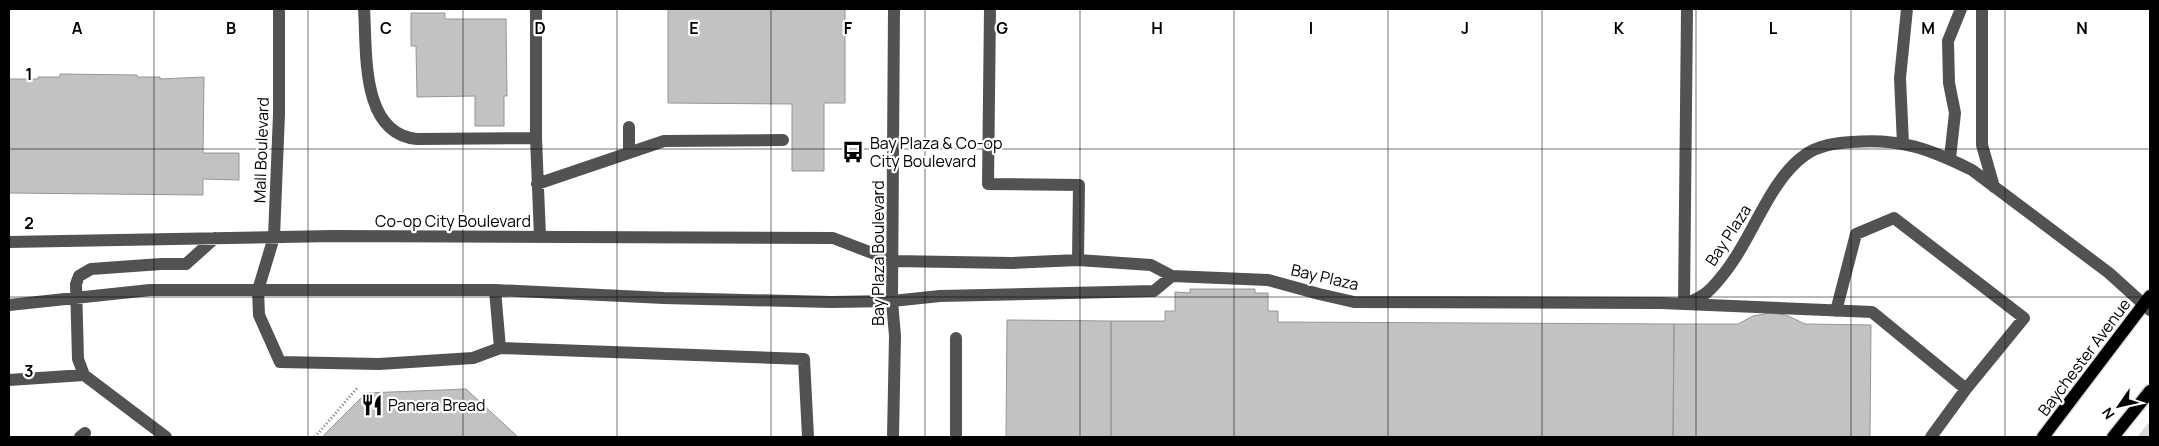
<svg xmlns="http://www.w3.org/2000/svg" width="2159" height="446" font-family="Manrope,sans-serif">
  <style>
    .green { fill: #d9d9d9 }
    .building { fill: #c2c2c2; stroke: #969696 }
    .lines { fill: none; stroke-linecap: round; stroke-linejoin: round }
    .major-casing { stroke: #dbdbdb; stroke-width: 15 }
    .path { stroke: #747474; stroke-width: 3; stroke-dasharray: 1 2.5; stroke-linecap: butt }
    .minor { stroke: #525252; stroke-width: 12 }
    .major { stroke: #000; stroke-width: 12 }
    .grid { fill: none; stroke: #000; stroke-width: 1; stroke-opacity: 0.55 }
    .labels { text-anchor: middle; stroke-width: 4.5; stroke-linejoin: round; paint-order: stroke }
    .poi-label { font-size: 16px; fill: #000; stroke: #fff; text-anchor: start }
    .street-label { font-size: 16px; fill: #000; stroke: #fff }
    .grid-label { font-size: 16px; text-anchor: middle; font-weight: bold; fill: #000; stroke: #fff; stroke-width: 4.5; stroke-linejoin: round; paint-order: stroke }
  </style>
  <rect width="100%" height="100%" fill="#fff"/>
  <path class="green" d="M 2150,421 L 2150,437 L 2137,437 Z"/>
  <path class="building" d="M 668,9 L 845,9 L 845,103 L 824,103 L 824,171 L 792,171 L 792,104 L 668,103 Z
    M 411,13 L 445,13 L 445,19 L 506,19 L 507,96 L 504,96 L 504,126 L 475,126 L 475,96 L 417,97 L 416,46 L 411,46 Z
    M 60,74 L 137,75 L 137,77 L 160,77 L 160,79 L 204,77 L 203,153 L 239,153 L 239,180 L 203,179 L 203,195 L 9,193 L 9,79 L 38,79 L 38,77 L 60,77 Z
    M 1190,289 L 1255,289 L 1255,293 L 1268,293 L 1268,311 L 1278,311 L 1278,322 L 1674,324 L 1673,437 L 1111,437 L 1111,321 L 1165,321 L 1165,311 L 1175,311 L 1175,292 L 1190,293 Z
    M 1769,313 L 1786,315 L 1805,324 L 1871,325 L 1870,437 L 1673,437 L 1674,324 L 1738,324 L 1753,316 Z
    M 1007,320 L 1111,321 L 1111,437 L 1006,437 Z
    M 466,389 L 518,437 L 322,437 L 366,393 Z"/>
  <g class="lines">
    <g class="major-casing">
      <path id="major" d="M 2043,437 L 2150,296
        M 2113,437 L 2150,391"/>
    </g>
    <path class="path" d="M 315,437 L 358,387"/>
    <path class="minor" d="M 279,9 L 279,114 L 274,237 L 258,290 L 259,315 L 280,362 L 379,364 L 473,358 L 500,348 L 804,359 L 808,437
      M 364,9 C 367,51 360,134 417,139 L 536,138
      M 536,9 L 536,138 L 540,237
      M 990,9 L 988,184 L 1079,185 L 1078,260
      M 1982,9 L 1982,145 L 1994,187
      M 629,127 L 629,152
      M 1903,144 L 1900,78 L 1907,9
      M 1950,158 L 1955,113 L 1949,83 L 1948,41 L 1961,9
      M 537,184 L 664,141 L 783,140
      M 9,242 L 333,236 L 833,238 L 893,261 L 1012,263 L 1078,260 L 1151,265 L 1172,276 L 1268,280 L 1319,294 L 1354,302 L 1661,303 L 1872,312 L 1966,389
      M 495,290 L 500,348
      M 1687,303 C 1704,297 1711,290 1722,276 C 1752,241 1768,181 1805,155 C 1819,145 1836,143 1852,142 C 1901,138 1930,149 1972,170 L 2109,273 L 2150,310
      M 1684,304 L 1687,9
      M 9,305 L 150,290 L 495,290 L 664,298 L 831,302 L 892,301 L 940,296 L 1154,291 L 1172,276
      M 1836,311 L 1856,234 L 1894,218 L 2024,318 L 1966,389 L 1931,437
      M 956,338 L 956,437
      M 9,380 L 84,375
      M 80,437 L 85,433
      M 166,437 L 84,375 L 78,359 L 76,284 L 79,276 L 91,269 L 161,264 L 186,264 L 215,238
      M 893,437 L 895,336 L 892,301 L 894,9"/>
    <use href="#major" class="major"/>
  </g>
  <path class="grid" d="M 154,9 L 154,437M 308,9 L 308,437M 463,9 L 463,437M 617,9 L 617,437M 771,9 L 771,437M 925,9 L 925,437M 1080,9 L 1080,437M 1234,9 L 1234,437M 1388,9 L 1388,437M 1542,9 L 1542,437M 1696,9 L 1696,437M 1851,9 L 1851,437M 2005,9 L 2005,437M 9,149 L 2150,149M 9,297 L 2150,297"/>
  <defs>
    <g id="bus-bare" transform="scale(1.725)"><path d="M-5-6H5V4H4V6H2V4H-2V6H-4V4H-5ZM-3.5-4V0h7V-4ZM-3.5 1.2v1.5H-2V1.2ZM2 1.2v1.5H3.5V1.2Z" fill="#000" stroke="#fff" stroke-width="2.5" paint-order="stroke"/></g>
    <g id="restaurant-bare" transform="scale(1.725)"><path d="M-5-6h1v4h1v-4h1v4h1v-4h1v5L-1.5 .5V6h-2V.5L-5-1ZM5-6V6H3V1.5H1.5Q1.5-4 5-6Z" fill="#000" stroke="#fff" stroke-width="2.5" paint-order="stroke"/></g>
  </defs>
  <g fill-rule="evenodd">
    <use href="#bus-bare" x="853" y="152"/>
    <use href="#restaurant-bare" x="372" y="405"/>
  </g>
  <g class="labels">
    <g class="poi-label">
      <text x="870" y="149">Bay Plaza &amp; Co-op<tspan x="870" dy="18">City Boulevard</tspan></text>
      <text x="388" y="411">Panera Bread</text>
    </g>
    <g class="street-label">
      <text transform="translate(261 150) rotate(-88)" y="6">Mall Boulevard</text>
      <text x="453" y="227">Co-op City Boulevard</text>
      <text transform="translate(1728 235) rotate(-57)" y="6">Bay Plaza</text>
      <text transform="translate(878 253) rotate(-90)" y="6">Bay Plaza Boulevard</text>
      <text transform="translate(1325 277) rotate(13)" y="6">Bay Plaza</text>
      <text transform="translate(2084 357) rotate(-53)" y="6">Baychester Avenue</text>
    </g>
  </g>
  <g class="grid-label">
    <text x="77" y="34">A</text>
    <text x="231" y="34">B</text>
    <text x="386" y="34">C</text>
    <text x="540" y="34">D</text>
    <text x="694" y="34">E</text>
    <text x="848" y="34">F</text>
    <text x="1002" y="34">G</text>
    <text x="1157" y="34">H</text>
    <text x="1311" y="34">I</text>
    <text x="1465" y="34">J</text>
    <text x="1619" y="34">K</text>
    <text x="1773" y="34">L</text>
    <text x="1928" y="34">M</text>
    <text x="2082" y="34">N</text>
    <text x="29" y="80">1</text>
    <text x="29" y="229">2</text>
    <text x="29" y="377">3</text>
  </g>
  <rect width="2159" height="446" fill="none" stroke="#000000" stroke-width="20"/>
  <g transform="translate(2119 406) rotate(236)" stroke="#ffffff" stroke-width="4" paint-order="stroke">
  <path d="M0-4L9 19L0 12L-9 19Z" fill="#000000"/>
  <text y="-8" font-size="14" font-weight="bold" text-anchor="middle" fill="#000000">N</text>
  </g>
</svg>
